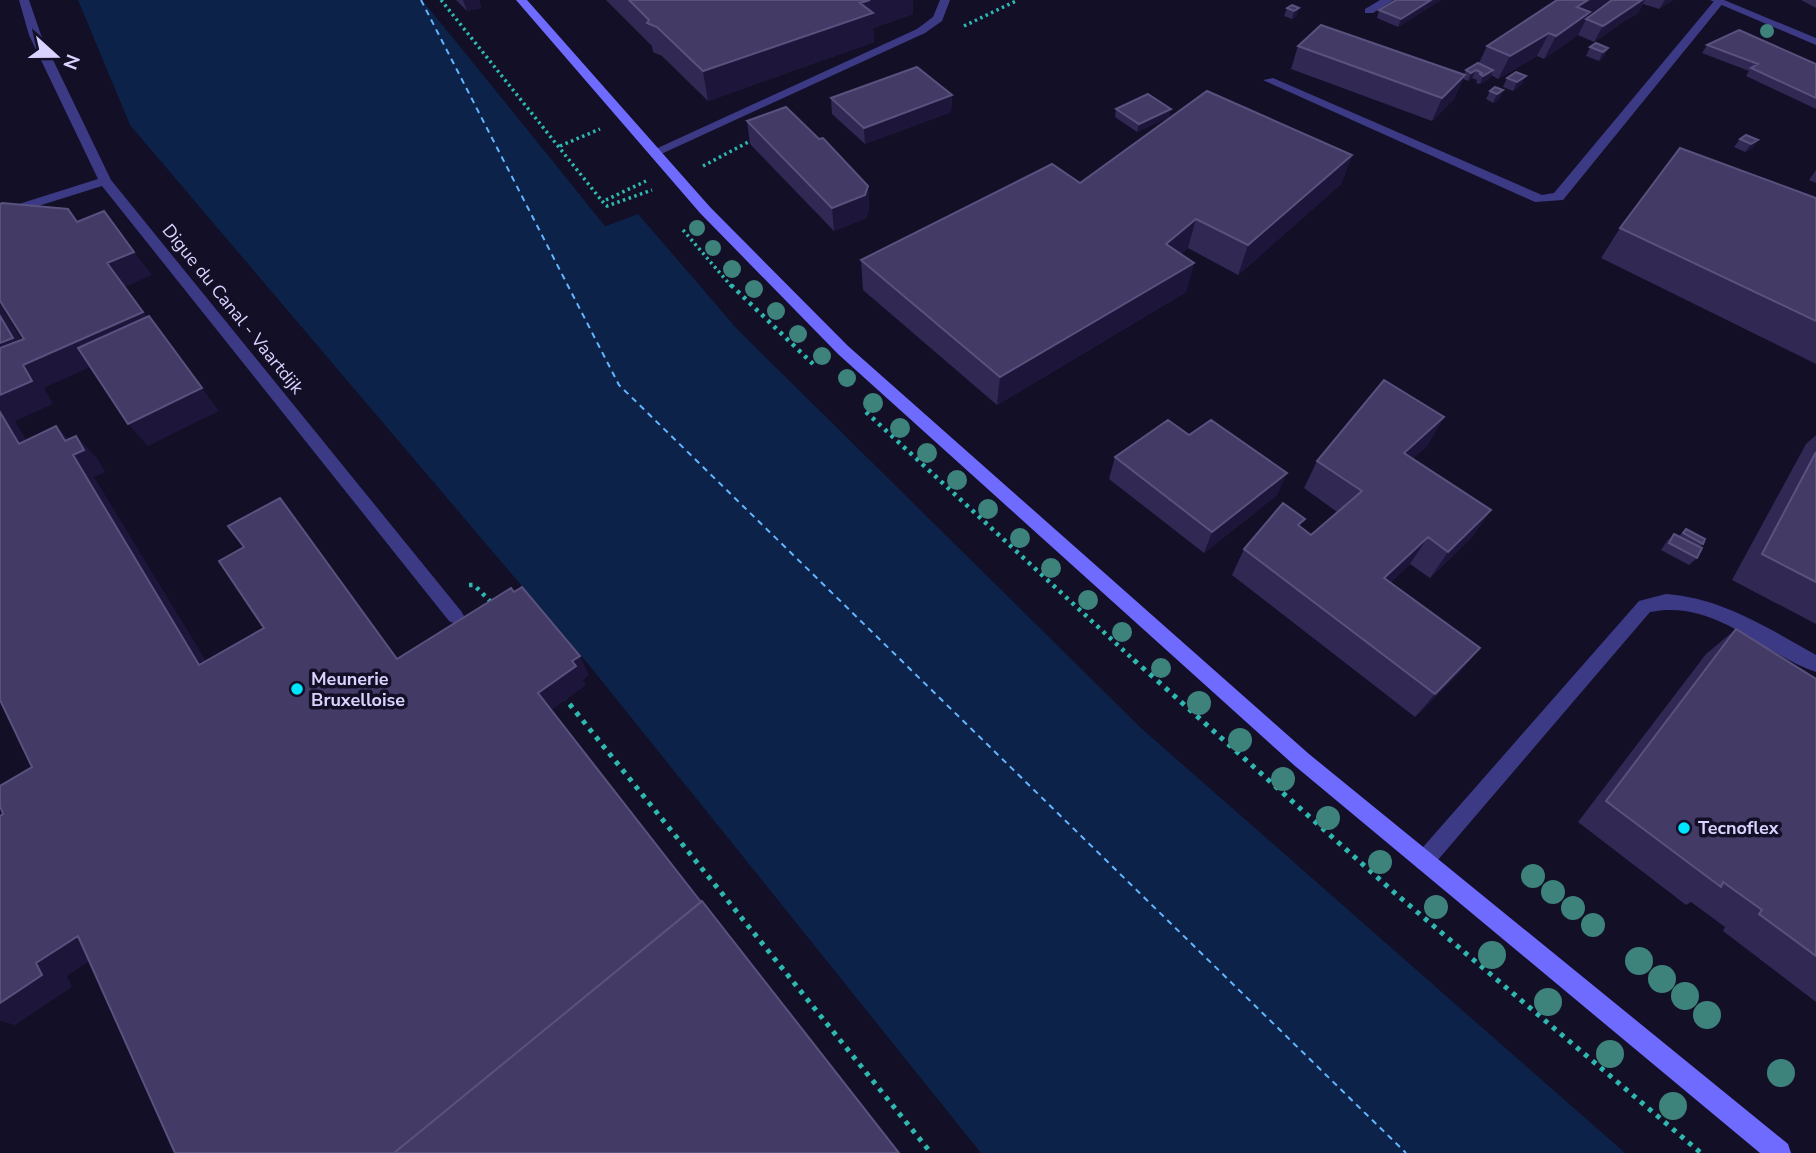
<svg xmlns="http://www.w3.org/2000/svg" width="1816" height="1153" font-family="'Nunito Sans',sans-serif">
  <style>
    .water { fill: #0c2248 }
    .pier { fill: #130f26 }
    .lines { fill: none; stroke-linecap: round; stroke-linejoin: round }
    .ferry { stroke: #62b6ff; stroke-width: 2; stroke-dasharray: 6 5; stroke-linecap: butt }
    .path-far2 { stroke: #2fb8b0; stroke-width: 3.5; stroke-dasharray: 2.5 3.5; stroke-linecap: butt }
    .path-far1 { stroke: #2fb8b0; stroke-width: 4.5; stroke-dasharray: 3.5 5; stroke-linecap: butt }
    .path { stroke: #2fb8b0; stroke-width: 5; stroke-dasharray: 4.5 6; stroke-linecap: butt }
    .lane { fill: #3d3a85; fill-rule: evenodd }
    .street { fill: #3d3a85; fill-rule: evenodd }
    .secondary { fill: #6f6bff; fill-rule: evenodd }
    .tree { fill: #3d827b }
    .wall { fill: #312854 }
    .shaded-wall { fill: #1d163a }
    .building { fill: #433a66; stroke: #5a527e; stroke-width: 2 }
    .poi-dot { fill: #00e5ff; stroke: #130f26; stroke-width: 2.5 }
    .labels { text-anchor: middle; stroke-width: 7; stroke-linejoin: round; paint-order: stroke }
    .street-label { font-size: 18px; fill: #d9d4ff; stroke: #130f26 }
    .poi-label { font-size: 18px; font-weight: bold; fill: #d9d4ff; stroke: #130f26; text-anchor: start }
  </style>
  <rect width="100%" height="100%" fill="#130f26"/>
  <path class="water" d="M 78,0 L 423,0 L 605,226 L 638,214 L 738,330 L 1141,728 L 1625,1153 L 981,1153 L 589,665 L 130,125 Z"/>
  <path class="pier" d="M 422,0 L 427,0 L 607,222 L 638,210 L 642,212 L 606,226 Z"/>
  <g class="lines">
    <path class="ferry" d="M 421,0 L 619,385 L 1406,1153"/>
    <path class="path-far2" d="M 441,0 L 602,201
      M 964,26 L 1018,0
      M 560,146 L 600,129
      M 703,166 L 754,139
      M 606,200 L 646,181
      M 602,201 L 607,206 L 652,190
      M 683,230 L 732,287"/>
    <path class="path-far1" d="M 731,285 L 813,364
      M 866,412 L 1136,662
      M 469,585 L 474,585 L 494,605"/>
    <path class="path" d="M 1134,660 L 1396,894 L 1701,1153
      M 563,696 L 931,1153"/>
    <path class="lane" d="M 19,0 L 29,0 L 41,35 L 111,180 L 461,611 L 464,616 L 461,621 L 455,624 L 449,621 L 102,186 L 0,218 L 0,210 L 98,179 L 29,35 Z
      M 940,0 L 950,0 L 942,21 L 925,33 L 659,155 L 649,152 L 917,29 L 933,17 Z
      M 1380,0 L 1393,0 L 1373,13 L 1365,13 L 1365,9 Z
      M 1715,0 L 1724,2 L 1563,200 L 1535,202 L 1263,80 L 1273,78 L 1542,195 L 1554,193 Z
      M 1666,594 C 1722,598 1768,628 1816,655 L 1816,672 C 1759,652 1716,599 1650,612 L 1431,868 L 1424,871 L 1417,868 L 1414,861 L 1417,854 L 1639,601 Z"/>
    <path class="street" d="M 1710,0 L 1724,0 L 1816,38 L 1816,45 Z"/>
    <path class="secondary" d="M 516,0 L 527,0 L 710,207 L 848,346 L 1309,754 L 1788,1144 L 1791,1153 L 1760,1153 L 1295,766 L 838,354 L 700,213 Z"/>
  </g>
  <g class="tree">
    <circle cx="1767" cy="31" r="7"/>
    <circle cx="697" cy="228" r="8"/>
    <circle cx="713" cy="248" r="8"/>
    <circle cx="732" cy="269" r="9"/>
    <circle cx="754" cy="289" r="9"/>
    <circle cx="776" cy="311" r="9"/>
    <circle cx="798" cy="334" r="9"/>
    <circle cx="822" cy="356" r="9"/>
    <circle cx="847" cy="378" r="9"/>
    <circle cx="873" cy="403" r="10"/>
    <circle cx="900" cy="428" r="10"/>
    <circle cx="927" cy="453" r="10"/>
    <circle cx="957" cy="480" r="10"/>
    <circle cx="988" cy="509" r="10"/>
    <circle cx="1020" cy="538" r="10"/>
    <circle cx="1051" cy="568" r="10"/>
    <circle cx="1088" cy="600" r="10"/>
    <circle cx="1122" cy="632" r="10"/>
    <circle cx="1161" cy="668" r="10"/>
    <circle cx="1199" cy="703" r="12"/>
    <circle cx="1240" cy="740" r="12"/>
    <circle cx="1283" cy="779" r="12"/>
    <circle cx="1328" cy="818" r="12"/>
    <circle cx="1380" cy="862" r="12"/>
    <circle cx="1533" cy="876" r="12"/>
    <circle cx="1553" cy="892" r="12"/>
    <circle cx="1436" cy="907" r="12"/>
    <circle cx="1573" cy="908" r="12"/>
    <circle cx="1593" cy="925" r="12"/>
    <circle cx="1492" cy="955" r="14"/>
    <circle cx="1639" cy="961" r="14"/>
    <circle cx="1662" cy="979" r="14"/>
    <circle cx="1685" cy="996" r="14"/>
    <circle cx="1548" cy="1002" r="14"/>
    <circle cx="1707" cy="1015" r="14"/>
    <circle cx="1610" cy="1054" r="14"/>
    <circle cx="1781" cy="1073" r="14"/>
    <circle cx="1673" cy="1106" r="14"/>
  </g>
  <path class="wall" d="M 456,0 L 479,0 L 481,8 L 467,11 Z
    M 606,0 L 913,0 L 913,14 L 873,28 L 874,42 L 708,101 L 662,56 L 653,52 L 652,46 Z
    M 1441,0 L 1398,27 L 1377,18 L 1379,10 Z
    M 1557,0 L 1609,0 L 1589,14 L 1586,19 L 1612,0 L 1673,0 L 1659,9 L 1643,4 L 1637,14 L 1626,20 L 1594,42 L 1578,35 L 1544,59 L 1537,56 L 1498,79 L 1491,75 L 1490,78 L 1480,84 L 1476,83 L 1477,80 L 1472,78 L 1468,81 L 1463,79 L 1454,99 L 1432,121 L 1291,69 L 1298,46 L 1464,75 L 1466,70 L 1479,63 L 1487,46 Z
    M 1801,0 L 1816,0 L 1816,8 Z
    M 1292,5 L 1297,16 L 1292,19 L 1284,16 L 1287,8 Z
    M 1707,45 L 1816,64 L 1816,109 L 1746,76 L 1749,71 L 1702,53 Z
    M 1590,47 L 1608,48 L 1604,56 L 1599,61 L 1586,56 Z
    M 1507,78 L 1522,84 L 1513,91 L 1503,87 Z
    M 1503,90 L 1499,99 L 1493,103 L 1486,99 L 1490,91 Z
    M 952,95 L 951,112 L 865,144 L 832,114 L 831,98 Z
    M 1116,109 L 1169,117 L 1137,132 L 1115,117 Z
    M 747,121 L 868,186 L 869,209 L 866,218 L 834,231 L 750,144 Z
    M 1740,139 L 1758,140 L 1752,148 L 1745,152 L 1734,147 Z
    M 1352,155 L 1341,184 L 1238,275 L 1188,248 L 1181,254 L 1194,263 L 1186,292 L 997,405 L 863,290 L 861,260 L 1080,183 Z
    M 1816,170 L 1816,183 L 1809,180 Z
    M 1816,198 L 1816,364 L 1601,258 L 1620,228 Z
    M 1444,417 L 1427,446 L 1412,459 L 1491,510 L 1472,537 L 1430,578 L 1410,564 L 1390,583 L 1480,648 L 1459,673 L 1415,717 L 1232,575 L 1244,549 L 1301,528 L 1311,535 L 1337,512 L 1304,488 L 1317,461 Z
    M 1189,435 L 1277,495 L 1204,553 L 1109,479 L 1115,457 Z
    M 1816,435 L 1816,624 L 1732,580 L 1806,444 Z
    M 1686,529 L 1703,544 L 1700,547 L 1697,558 L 1689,565 L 1661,550 L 1667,541 L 1674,534 L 1679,536 Z
    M 1736,629 L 1816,679 L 1816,1002 L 1723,931 L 1725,927 L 1691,902 L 1686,905 L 1578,822 L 1706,654 Z"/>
  <path class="shaded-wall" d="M 463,0 L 479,0 L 481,8 L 467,11 Z
    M 870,0 L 913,0 L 913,14 L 873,28 L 874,42 L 708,101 L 703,71 Z
    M 1431,0 L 1441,0 L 1398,27 L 1401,19 Z
    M 1588,0 L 1609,0 L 1589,14 L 1578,35 L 1544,59 L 1556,36 L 1577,7 Z
    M 1642,0 L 1645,0 L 1637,14 L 1626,20 L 1594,42 L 1603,26 Z
    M 1665,0 L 1673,0 L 1659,9 Z
    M 1299,8 L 1297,16 L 1292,19 L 1294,11 Z
    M 1549,33 L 1537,56 L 1498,79 L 1510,56 Z
    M 1608,48 L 1604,56 L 1599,61 L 1603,52 Z
    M 1476,70 L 1472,78 L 1468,81 L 1471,73 Z
    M 1493,70 L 1490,78 L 1480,84 L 1483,76 Z
    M 1465,75 L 1454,99 L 1432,121 L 1442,98 Z
    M 1526,76 L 1522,84 L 1513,91 L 1517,82 Z
    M 1503,90 L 1499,99 L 1493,103 L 1497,94 Z
    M 952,95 L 951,112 L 865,144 L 864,128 Z
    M 1171,109 L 1169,117 L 1137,132 L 1139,124 Z
    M 1758,140 L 1752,148 L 1745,152 L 1751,144 Z
    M 1352,155 L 1341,184 L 1238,275 L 1248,245 Z
    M 868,186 L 869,209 L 866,218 L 834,231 L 832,208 Z
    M 1196,219 L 1188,248 L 1159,273 L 1166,244 Z
    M 134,252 L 152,275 L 125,287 L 161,335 L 44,388 L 53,404 L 15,421 L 42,466 L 19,444 L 0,412 L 0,304 L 34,360 L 107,263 Z
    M 1194,263 L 1186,292 L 997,405 L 1000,377 Z
    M 149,316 L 219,411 L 148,446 L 128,424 Z
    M 1444,417 L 1427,446 L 1388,481 L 1404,453 Z
    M 56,426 L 77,448 L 76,436 L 97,458 L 105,472 L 94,477 L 220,684 L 199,665 Z
    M 1287,473 L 1277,495 L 1204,553 L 1212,532 Z
    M 280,498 L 296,520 L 412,678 L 397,659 Z
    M 1491,510 L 1472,537 L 1430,578 L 1448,552 Z
    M 1428,537 L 1410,564 L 1367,604 L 1384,578 Z
    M 1480,648 L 1459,673 L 1415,717 L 1435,694 Z
    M 580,656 L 589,675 L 583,680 L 586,685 L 549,712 L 538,693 L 572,661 Z
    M 78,936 L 107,949 L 67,976 L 72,987 L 15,1025 L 0,1021 L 0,1003 L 36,963 Z"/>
  <path class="building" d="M 629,0 L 870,0 L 860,3 L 873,13 L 703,71 L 657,27 L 647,23 L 649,20 Z
    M 1396,0 L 1431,0 L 1401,19 L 1379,10 Z
    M 1557,0 L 1588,0 L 1577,7 L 1590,12 L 1556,36 L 1549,33 L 1510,56 L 1487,46 Z
    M 1612,0 L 1642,0 L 1603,26 L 1586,19 Z
    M 1292,5 L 1299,8 L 1294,11 L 1287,8 Z
    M 1321,25 L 1465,75 L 1442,98 L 1298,46 Z
    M 1739,30 L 1816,64 L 1816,98 L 1751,68 L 1758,64 L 1707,45 Z
    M 1596,43 L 1608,48 L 1603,52 L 1590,47 Z
    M 1478,63 L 1493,70 L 1483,76 L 1480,74 L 1482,73 L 1476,70 L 1471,73 L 1466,70 Z
    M 917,67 L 952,95 L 864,128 L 831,98 Z
    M 1516,72 L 1526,76 L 1517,82 L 1507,78 Z
    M 1495,87 L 1503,90 L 1497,94 L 1490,91 Z
    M 1207,91 L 1352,155 L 1248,245 L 1196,219 L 1166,244 L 1194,263 L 1000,377 L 861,260 L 1052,164 L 1080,183 Z
    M 1148,94 L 1171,109 L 1139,124 L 1116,109 Z
    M 786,107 L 819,139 L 823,138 L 868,186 L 865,195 L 832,208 L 747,121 Z
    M 1746,135 L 1758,140 L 1751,144 L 1740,139 Z
    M 1680,148 L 1816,198 L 1816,321 L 1620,228 Z
    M 2,203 L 68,209 L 77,222 L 104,211 L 134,252 L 107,263 L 143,312 L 23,365 L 32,381 L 0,395 L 0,348 L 24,339 L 0,301 L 0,204 Z
    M 0,316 L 13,338 L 0,343 Z
    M 149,316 L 202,388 L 128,424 L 78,348 Z
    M 1384,380 L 1444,417 L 1404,453 L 1491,510 L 1448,552 L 1428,537 L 1384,578 L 1480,648 L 1435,694 L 1244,549 L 1283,503 L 1305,519 L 1298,525 L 1311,535 L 1362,491 L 1317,461 Z
    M 0,412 L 19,444 L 56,426 L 65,441 L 76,436 L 84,450 L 73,455 L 199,665 L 264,628 L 219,561 L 244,547 L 228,526 L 280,498 L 397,659 L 511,588 L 514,592 L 522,587 L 580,656 L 572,661 L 576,666 L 538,693 L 701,902 L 394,1153 L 175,1153 L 78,936 L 36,963 L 42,975 L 0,1003 L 0,816 L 3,814 L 0,806 L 0,786 L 32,767 L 0,700 Z
    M 1168,420 L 1189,435 L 1211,420 L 1287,473 L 1212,532 L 1115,457 Z
    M 1816,452 L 1816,582 L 1762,554 Z
    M 1686,529 L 1705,539 L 1703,544 L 1683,533 Z
    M 1674,534 L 1702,548 L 1697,558 L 1669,543 Z
    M 1736,629 L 1816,679 L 1816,956 L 1759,914 L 1762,910 L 1723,882 L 1721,887 L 1606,801 Z
    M 702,901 L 899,1153 L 394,1153 Z"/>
  <g class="poi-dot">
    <circle cx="297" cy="689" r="7"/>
    <circle cx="1684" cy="828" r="7"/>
  </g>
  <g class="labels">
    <g class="street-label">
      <text transform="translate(233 309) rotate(51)" y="6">Digue du Canal - Vaartdijk</text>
    </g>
    <g class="poi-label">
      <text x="311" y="685">Meunerie<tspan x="311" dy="21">Bruxelloise</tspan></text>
      <text x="1698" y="834">Tecnoflex</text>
    </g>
  </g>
  <g transform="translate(56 56) rotate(111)" stroke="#130f26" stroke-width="5" paint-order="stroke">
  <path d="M0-5L12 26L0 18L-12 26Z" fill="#d9d4ff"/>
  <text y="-10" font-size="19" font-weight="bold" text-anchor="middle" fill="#d9d4ff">N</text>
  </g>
</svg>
